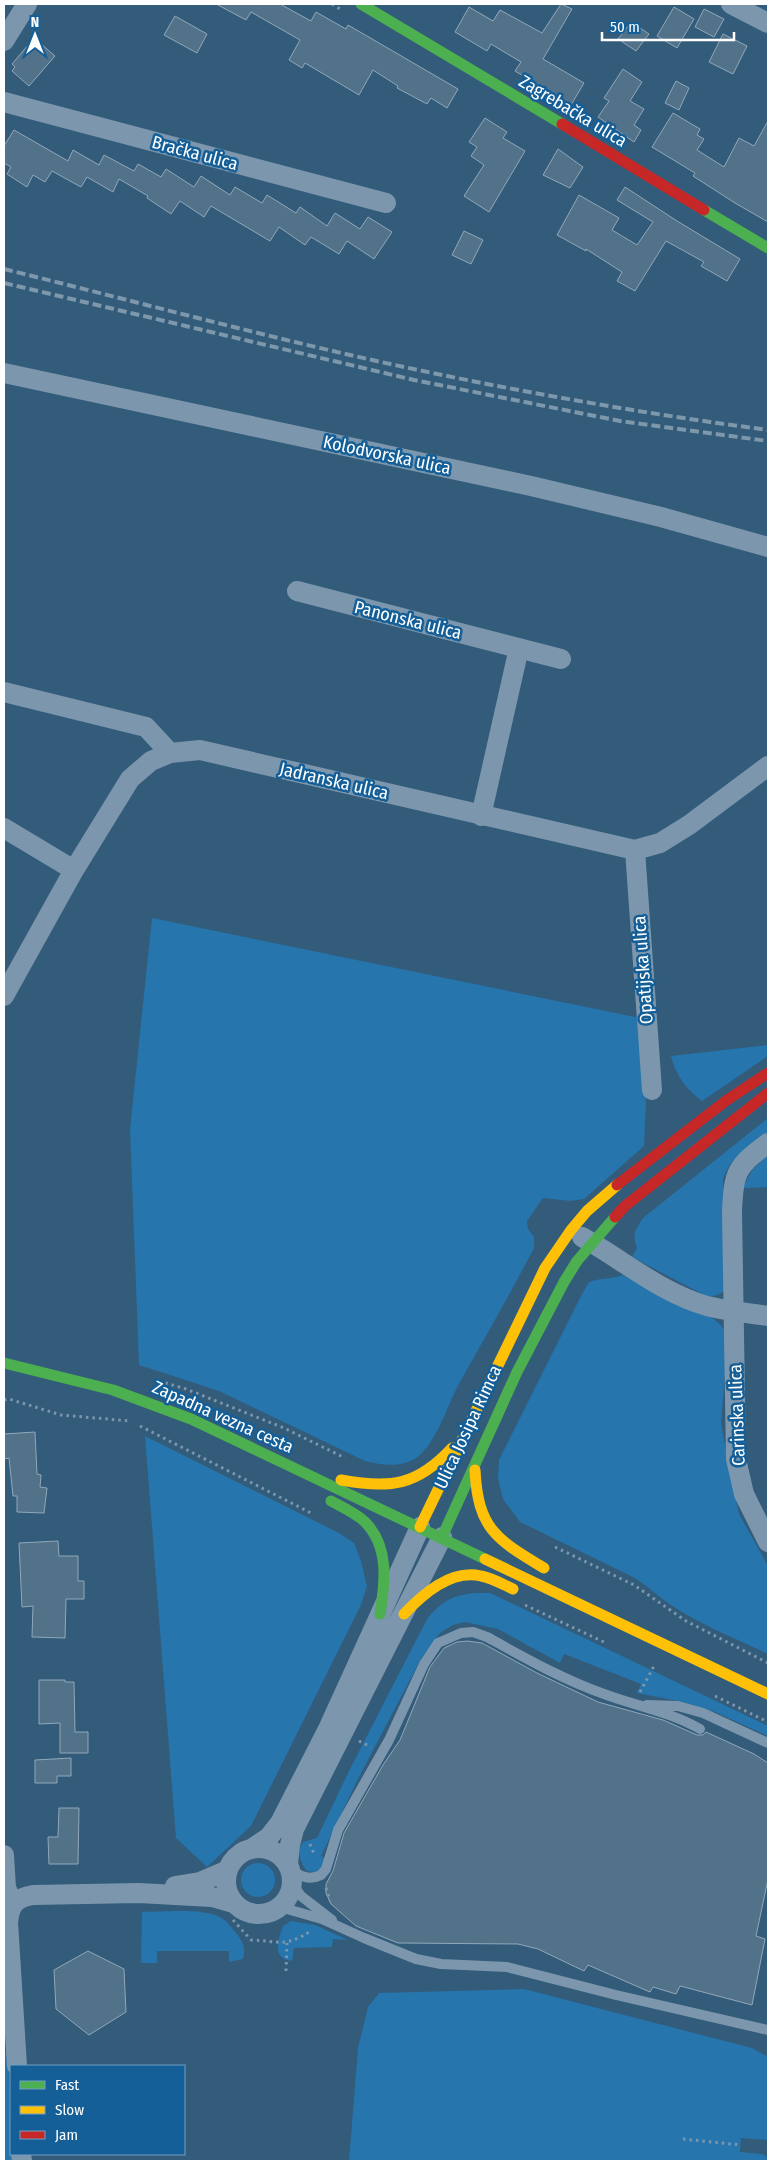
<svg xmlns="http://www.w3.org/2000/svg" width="772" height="2165" font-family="'Fira Sans Condensed',sans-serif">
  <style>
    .green { fill: #2675ad }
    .building { fill: #52728a; stroke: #91a8ba }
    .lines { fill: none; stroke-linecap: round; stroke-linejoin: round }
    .path { stroke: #7c97ad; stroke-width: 3; stroke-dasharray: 2.5 4; stroke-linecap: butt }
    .lane { stroke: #7c97ad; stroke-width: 10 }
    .street { stroke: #7c97ad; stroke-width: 20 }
    .fast { stroke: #4caf50; stroke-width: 11 }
    .slow { stroke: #ffc107; stroke-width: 11 }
    .jam { stroke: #c62828; stroke-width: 11 }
    .rail { stroke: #7d97ab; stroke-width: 4; stroke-dasharray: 9 4; stroke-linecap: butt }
    .labels { text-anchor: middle; stroke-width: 5; stroke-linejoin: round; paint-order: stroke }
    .street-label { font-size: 18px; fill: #fff; stroke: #155f98 }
  </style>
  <rect width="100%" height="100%" fill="#335b7a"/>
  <path class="green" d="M 152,918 L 640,1018 L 646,1102 L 644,1146 L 584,1199 L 570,1201 L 543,1198 L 527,1221 L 528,1229 L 534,1237 L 534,1248 C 510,1294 485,1338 460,1382 C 448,1403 436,1445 416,1458 C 400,1468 382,1465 365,1461 L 219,1391 L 139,1365 L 130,1129 Z
    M 768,1045 L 768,1056 L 702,1101 C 686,1089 676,1076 671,1056 Z
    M 768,1118 L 768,1134 C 749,1148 730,1156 723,1180 L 729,1272 L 725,1291 L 717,1295 L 708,1297 L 632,1257 L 637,1248 C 632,1235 635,1230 643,1218 Z
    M 768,1155 L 768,1187 L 742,1188 L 753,1169 Z
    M 623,1275 C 641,1285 660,1295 679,1305 C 703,1317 709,1309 728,1334 L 721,1424 L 739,1514 L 768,1566 L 768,1654 C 735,1638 698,1624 668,1603 C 656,1594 646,1585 633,1577 L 520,1522 L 503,1499 L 498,1478 L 499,1460 L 582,1294 L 589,1282 C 600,1278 612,1279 623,1275 Z
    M 145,1436 L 339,1533 L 354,1543 L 361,1561 L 367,1586 L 361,1605 L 251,1826 L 207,1867 L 176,1838 Z
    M 474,1593 L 490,1593 L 768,1726 L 768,1736 L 715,1712 L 683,1702 L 637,1693 L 641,1684 L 564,1654 L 560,1663 L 498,1629 L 465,1622 L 453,1625 L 440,1633 L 422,1657 L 357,1781 L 321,1856 L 327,1859 L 323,1869 L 314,1872 L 307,1871 C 300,1862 296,1852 303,1842 L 317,1838 L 349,1771 L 427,1619 C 442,1601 451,1596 474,1593 Z
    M241 1880a17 17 0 1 1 34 0a17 17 0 1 1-34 0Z
    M 142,1912 C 164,1912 202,1908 220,1917 C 227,1921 232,1928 237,1934 C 243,1942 246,1949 243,1959 L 229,1962 L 229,1951 L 157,1951 L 157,1963 L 141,1963 Z
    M 291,1921 L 315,1925 L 348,1940 L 333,1939 L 332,1947 L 294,1948 L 292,1961 C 271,1958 278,1941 283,1926 Z
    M 524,1989 L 752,2048 L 768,2057 L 768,2140 L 741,2138 L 740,2152 L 762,2154 L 768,2157 L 768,2161 L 349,2161 L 358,2048 L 368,2007 L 379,1993 Z
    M 4,2052 L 8,2052 L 11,2154 L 13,2154 L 13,2161 L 4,2161 Z"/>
  <path class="building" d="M 216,4 L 280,4 L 311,21 L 316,12 L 346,29 L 348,25 L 458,89 L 447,108 L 431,98 L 427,104 L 397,88 L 398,86 L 373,70 L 359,95 L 305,63 L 302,68 L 289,60 L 300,40 L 251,12 L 246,20 Z
    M 561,4 L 572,9 L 543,59 L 584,83 L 571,105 L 515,71 L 521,62 L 491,44 L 487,51 L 455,32 L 469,7 L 493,21 L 500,10 L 542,33 Z
    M 674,7 L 694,19 L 677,48 L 657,36 Z
    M 704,9 L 724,19 L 714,37 L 695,27 Z
    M 175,16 L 207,34 L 197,53 L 164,35 Z
    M 631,22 L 649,34 L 636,51 L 618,39 Z
    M 723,34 L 747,46 L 733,74 L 709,62 Z
    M 34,38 L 55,56 L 29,86 L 12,71 L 15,67 L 12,64 Z
    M 623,69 L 642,82 L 630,101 L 644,109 L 634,125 L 641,130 L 634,142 L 598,117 L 609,101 L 604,98 Z
    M 676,81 L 689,88 L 679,110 L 665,103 Z
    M 673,113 L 700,129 L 697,135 L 704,139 L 697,150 L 724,167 L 739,138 L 754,146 L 768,121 L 768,222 L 735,203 L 693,176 L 695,173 L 652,147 Z
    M 485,118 L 507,132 L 503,138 L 525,151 L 489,212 L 464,196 L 484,165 L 471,156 L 477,147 L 469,142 Z
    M 14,130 L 68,161 L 73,150 L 99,165 L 104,155 L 134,171 L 138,164 L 161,177 L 166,169 L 194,187 L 201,176 L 230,195 L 235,187 L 262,203 L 267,195 L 296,213 L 300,207 L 327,226 L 335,213 L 360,229 L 368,217 L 392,232 L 374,259 L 347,241 L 339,254 L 311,237 L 305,245 L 279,227 L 270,241 L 211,206 L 204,217 L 180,201 L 171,214 L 147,198 L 148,196 L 119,179 L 113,192 L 87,177 L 81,187 L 52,171 L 45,182 L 33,175 L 27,187 L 7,174 L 11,167 L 4,163 L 4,146 Z
    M 558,149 L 583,167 L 570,188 L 543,175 Z
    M 625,187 L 677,221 L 740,259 L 727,281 L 701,266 L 704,262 L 666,241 L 635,291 L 617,281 L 622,272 L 586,249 L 586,251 L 557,235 L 579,195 L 619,218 L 612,230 L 637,245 L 653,222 L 617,200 Z
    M 464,231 L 483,240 L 471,264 L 452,255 Z
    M 35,1432 L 37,1474 L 41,1475 L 40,1487 L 47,1488 L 44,1513 L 17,1512 L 17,1496 L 13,1496 L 9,1458 L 4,1459 L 4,1434 Z
    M 58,1541 L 59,1556 L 78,1556 L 78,1581 L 84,1581 L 84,1599 L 66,1599 L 65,1638 L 32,1637 L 33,1606 L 22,1607 L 19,1543 Z
    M 467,1641 L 482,1643 L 537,1673 L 598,1702 L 663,1720 L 697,1735 L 703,1735 L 706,1732 L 754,1754 L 768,1763 L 768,1879 L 756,1936 L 765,1939 L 752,2005 L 680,1986 L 676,1994 L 653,1987 L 650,1992 L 588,1965 L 584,1971 L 538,1949 L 518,1944 L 398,1943 L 356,1926 L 331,1904 L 326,1893 L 326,1884 L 333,1871 L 344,1833 L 383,1765 L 400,1740 L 430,1667 L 444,1648 L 457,1642 Z
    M 39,1680 L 65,1680 L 65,1682 L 74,1682 L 75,1732 L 88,1732 L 88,1753 L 60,1753 L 60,1723 L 39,1724 Z
    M 71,1758 L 71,1776 L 57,1776 L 57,1783 L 35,1783 L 35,1760 Z
    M 59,1808 L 79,1808 L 78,1864 L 49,1864 L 48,1837 L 58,1837 Z
    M 88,1951 L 124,1969 L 126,2012 L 89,2035 L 56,2009 L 54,1970 Z"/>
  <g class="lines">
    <path class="path" d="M 332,4 L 340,9
      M 159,1381 L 186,1389 L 284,1428 L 345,1458
      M 4,1400 L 9,1399 L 61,1415 L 130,1421
      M 140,1426 L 313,1514
      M 555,1547 L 634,1585 L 686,1621 L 768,1663
      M 525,1605 L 606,1643
      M 640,1692 L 654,1666
      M 715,1696 L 768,1722
      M 359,1741 L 371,1747
      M 310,1844 L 315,1856
      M 326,1888 L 330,1901
      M 233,1920 L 251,1940 C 281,1941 285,1948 312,1930
      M 286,1971 L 287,1943
      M 683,2139 L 741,2145"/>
    <path class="lane" d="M 647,1705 L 678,1706 L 703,1713 L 768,1743
      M 290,1869 C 300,1876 309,1881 321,1875 L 326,1869 L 338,1830 L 389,1740 L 424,1664 L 438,1643 L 461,1633 L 473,1632 L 487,1637 C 525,1658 562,1679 604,1694 C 636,1706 671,1712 700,1729
      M 292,1883 L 301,1896 L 332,1920
      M 280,1907 L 322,1919 L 364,1938 L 416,1959 L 441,1964 L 507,1967 L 616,1995 L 768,2030"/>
    <path class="street" d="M 731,4 L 768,23
      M 4,41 L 27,4
      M 4,102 L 386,203
      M 4,373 L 531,486 L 661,517 L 768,547
      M 297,591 L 561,659
      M 4,692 L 146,727 L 170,753
      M 481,816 L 519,648
      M 4,828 L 74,870
      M 635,850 L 652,1090
      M 4,996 L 74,870 L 130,779 L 151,761 L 170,753 L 200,750 L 635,850 L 660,843 L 689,825 L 768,766
      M 768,1143 C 736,1167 734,1171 732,1211 L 736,1459 L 744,1494 L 768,1542
      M 582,1237 C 623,1260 661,1293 707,1306 C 727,1311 748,1313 768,1316
      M 254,1847 L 269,1837 L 280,1823 L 329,1727 L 420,1527
      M226 1881a33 33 0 1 1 66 0a33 33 0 1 1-66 0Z
      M 4,1855 L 6,1888 L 13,1903
      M 288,1864 L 290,1845 L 294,1829 L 442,1537
      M 175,1886 L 200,1882 L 226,1871
      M 17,2066 L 8,1922 C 10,1905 15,1898 33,1895 L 139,1893 L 212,1897 L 233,1903
      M 21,2154 L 22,2161"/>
    <path class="fast" d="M 361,4 L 562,124
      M 704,210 L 768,248
      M 4,1363 L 113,1390 L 191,1419 L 485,1559
      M 331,1501 C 342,1507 355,1513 364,1521 C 390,1546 385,1583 380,1614
      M 442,1537 L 517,1372 L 564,1282 L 577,1261 L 615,1217"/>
    <path class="slow" d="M 475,1470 C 478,1529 496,1539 544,1568
      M 341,1480 C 390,1489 417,1486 452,1448
      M 420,1527 L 545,1268 L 571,1230 L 587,1211 L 617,1185
      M 485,1559 L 768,1694
      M 404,1614 C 423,1594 451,1569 481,1576 C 492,1578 502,1584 513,1589"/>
    <path class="jam" d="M 562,124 L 704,210
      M 617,1185 L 727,1100 L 768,1073
      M 615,1217 L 625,1206 L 768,1093"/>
    <path class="rail" d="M 4,269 C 130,300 255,334 381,362 C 509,390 639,413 768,430
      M 4,283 L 414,380 L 620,421 L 768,441"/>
  </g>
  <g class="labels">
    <g class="street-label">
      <text transform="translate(573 111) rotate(31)" y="6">Zagrebačka ulica</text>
      <text transform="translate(195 153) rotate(15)" y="6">Bračka ulica</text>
      <text transform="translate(387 455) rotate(12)" y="6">Kolodvorska ulica</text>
      <text transform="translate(408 620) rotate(14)" y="6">Panonska ulica</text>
      <text transform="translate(334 781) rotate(13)" y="6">Jadranska ulica</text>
      <text transform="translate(643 970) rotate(-94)" y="6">Opatijska ulica</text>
      <text transform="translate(737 1415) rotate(-92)" y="6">Carinska ulica</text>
      <text transform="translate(223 1417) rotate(24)" y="6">Zapadna vezna cesta</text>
      <text transform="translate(468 1427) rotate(-65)" y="6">Ulica Josipa Rimca</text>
    </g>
  </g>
  <rect width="772" height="2165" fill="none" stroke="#ffffff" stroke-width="10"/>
  <rect x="10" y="2065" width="175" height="90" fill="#155f98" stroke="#739fc1"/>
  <rect x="20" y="2081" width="25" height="8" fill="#4caf50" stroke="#739fc1"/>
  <text x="55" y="2090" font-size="15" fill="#ffffff">Fast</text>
  <rect x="20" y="2106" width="25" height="8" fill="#ffc107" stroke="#739fc1"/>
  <text x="55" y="2115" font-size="15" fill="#ffffff">Slow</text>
  <rect x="20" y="2131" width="25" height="8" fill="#c62828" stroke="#739fc1"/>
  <text x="55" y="2140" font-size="15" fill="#ffffff">Jam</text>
  <g transform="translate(35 35)" stroke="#155f98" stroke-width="4" paint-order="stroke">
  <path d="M0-4L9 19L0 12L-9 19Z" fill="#ffffff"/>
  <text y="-8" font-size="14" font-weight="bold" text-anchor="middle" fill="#ffffff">N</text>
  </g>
  <path d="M602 32v8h132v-8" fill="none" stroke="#ffffff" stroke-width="2.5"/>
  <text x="610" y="32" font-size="15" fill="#ffffff" stroke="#155f98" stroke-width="4" paint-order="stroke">50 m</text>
</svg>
